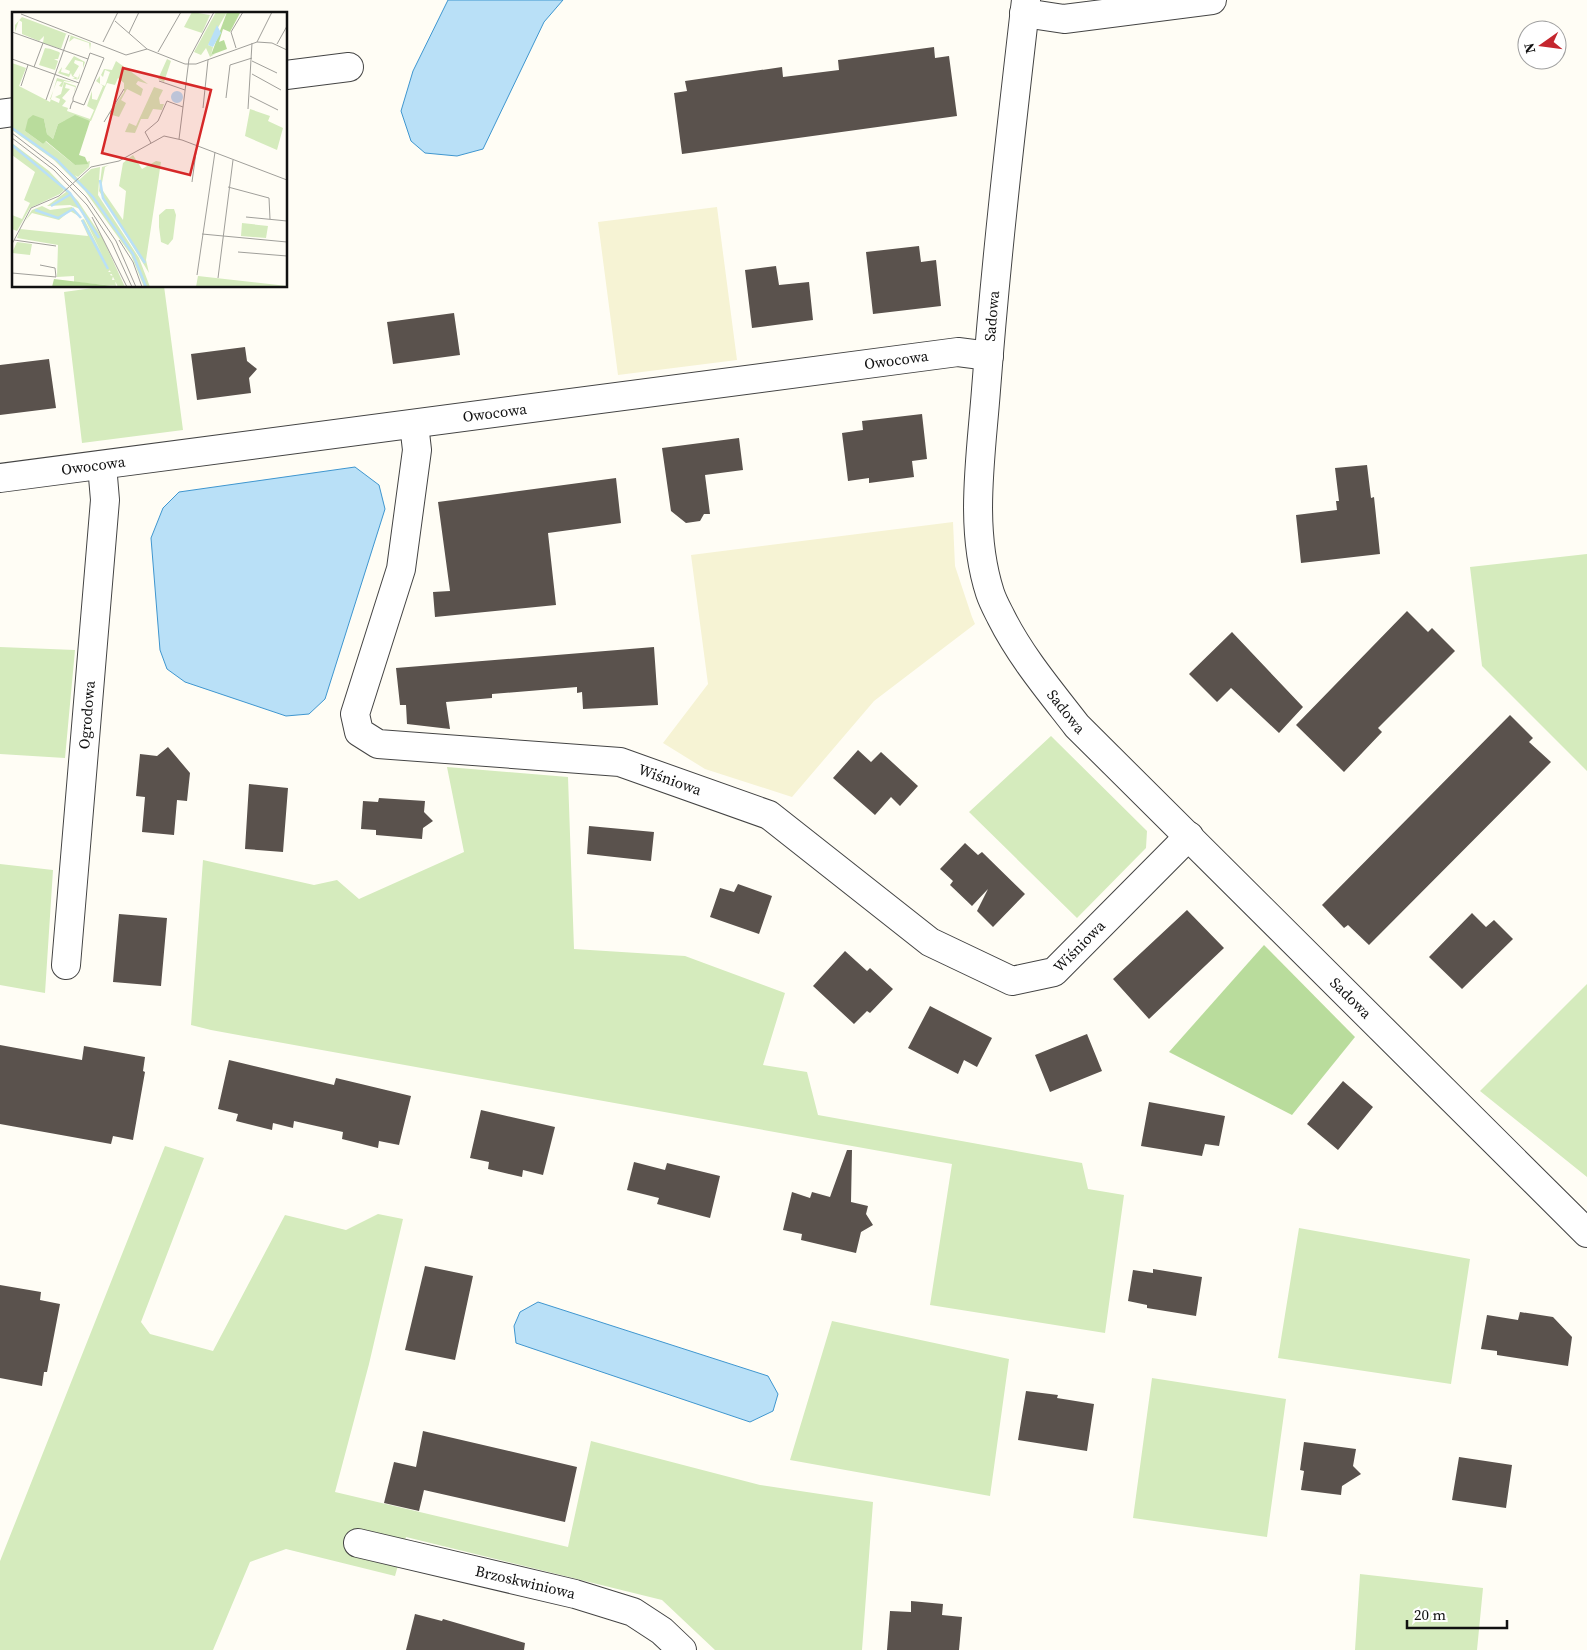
<svg xmlns="http://www.w3.org/2000/svg" width="1587" height="1650" font-family="'Source Serif 4',serif">
  <style>
    .farmland { fill: #f6f3d4 }
    .green { fill: #d5ebbd }
    .forest { fill: #b9dc9c }
    .water { fill: #b9e0f7; stroke: #3f96cf }
    .building { fill: #5a524d }
    .lines { fill: none; stroke-linecap: round; stroke-linejoin: round }
    .minor-casing { stroke: #444; stroke-width: 30 }
    .minor { stroke: #fff; stroke-width: 28 }
    .labels { text-anchor: middle; stroke-width: 5; stroke-linejoin: round; paint-order: stroke }
    .street-label { font-size: 15px; fill: #111; stroke: #fff }
    .inset-river { fill: none; stroke: #b9e0f7; stroke-width: 2.5 }
    .inset-road { fill: none; stroke: #a09f9a; stroke-width: 1 }
    .view { fill: #d62828; fill-opacity: 0.15; stroke: #d62828; stroke-width: 2.5 }
    .inset-edge { fill: none; stroke: #111; stroke-width: 2.5 }
  </style>
  <rect width="100%" height="100%" fill="#fffdf5"/>
  <path class="farmland" d="M 717,207 L 737,360 L 618,375 L 598,222 Z
    M 953,522 L 955,566 L 972,617 L 975,624 L 874,701 L 792,797 L 705,769 L 663,743 L 708,684 L 691,555 Z"/>
  <path class="green" d="M 107,286 L 164,286 L 183,430 L 82,443 L 64,292 Z
    M 1587,554 L 1587,771 L 1482,666 L 1470,567 Z
    M 0,647 L 75,650 L 65,758 L 0,754 Z
    M 1051,736 L 1147,831 L 1146,848 L 1077,918 L 969,812 Z
    M 447,767 L 568,777 L 574,949 L 685,956 L 785,993 L 763,1065 L 807,1072 L 818,1115 L 1082,1163 L 1088,1189 L 1124,1195 L 1105,1333 L 930,1305 L 952,1164 L 211,1030 L 191,1025 L 203,860 L 314,885 L 337,880 L 359,899 L 464,852 Z
    M 0,864 L 53,870 L 45,993 L 0,985 Z
    M 1587,984 L 1587,1177 L 1480,1091 Z
    M 165,1146 L 204,1158 L 141,1322 L 150,1334 L 213,1351 L 285,1215 L 346,1230 L 378,1214 L 403,1219 L 369,1364 L 335,1492 L 568,1547 L 591,1441 L 760,1485 L 873,1502 L 862,1650 L 715,1650 L 662,1600 L 406,1537 L 395,1576 L 286,1549 L 250,1562 L 213,1650 L 0,1650 L 0,1561 Z
    M 1299,1228 L 1470,1259 L 1451,1384 L 1278,1358 Z
    M 832,1321 L 1009,1359 L 990,1496 L 790,1460 Z
    M 1152,1378 L 1286,1399 L 1267,1537 L 1133,1518 Z
    M 1360,1574 L 1483,1588 L 1477,1650 L 1355,1650 Z"/>
  <path class="forest" d="M 1264,945 L 1355,1037 L 1292,1115 L 1169,1052 Z"/>
  <path class="water" d="M 448,0 L 563,0 L 544,22 L 483,149 L 457,156 L 425,153 L 411,141 L 401,111 L 413,71 Z
    M 355,467 L 379,485 L 385,509 L 325,699 L 309,714 L 286,716 L 185,682 L 167,669 L 160,650 L 151,538 L 163,508 L 179,492 Z
    M 538,1302 L 768,1376 L 778,1394 L 773,1411 L 750,1422 L 516,1343 L 514,1326 L 520,1312 Z"/>
  <path class="building" d="M 934,47 L 935,58 L 949,56 L 957,116 L 682,154 L 674,93 L 687,91 L 685,81 L 782,67 L 783,77 L 839,70 L 838,60 Z
    M 919,246 L 921,262 L 936,260 L 941,306 L 873,314 L 866,252 Z
    M 776,266 L 779,285 L 809,282 L 813,320 L 752,328 L 745,270 Z
    M 454,313 L 460,355 L 393,364 L 387,322 Z
    M 245,347 L 247,361 L 257,369 L 249,378 L 251,393 L 197,400 L 191,354 Z
    M 49,359 L 56,408 L 0,415 L 0,365 Z
    M 922,414 L 927,459 L 912,461 L 914,477 L 869,483 L 869,478 L 848,481 L 842,433 L 863,430 L 862,421 Z
    M 739,438 L 743,470 L 705,475 L 710,514 L 704,514 L 700,521 L 686,523 L 671,511 L 662,448 Z
    M 1367,465 L 1371,498 L 1374,497 L 1380,554 L 1301,563 L 1296,515 L 1337,510 L 1336,501 L 1339,501 L 1335,468 Z
    M 616,478 L 621,523 L 548,533 L 556,605 L 435,617 L 433,592 L 450,591 L 438,502 Z
    M 1407,611 L 1428,632 L 1432,628 L 1455,651 L 1378,728 L 1382,732 L 1344,772 L 1296,725 Z
    M 1232,632 L 1303,707 L 1279,733 L 1231,688 L 1217,702 L 1189,674 Z
    M 654,647 L 658,705 L 583,709 L 582,692 L 577,693 L 577,687 L 492,694 L 492,698 L 446,702 L 450,729 L 407,724 L 406,705 L 400,705 L 396,668 Z
    M 1510,715 L 1533,738 L 1529,742 L 1551,762 L 1369,945 L 1348,925 L 1344,928 L 1322,905 Z
    M 168,747 L 190,773 L 187,801 L 177,800 L 174,835 L 142,832 L 145,797 L 136,796 L 140,754 L 157,756 Z
    M 858,750 L 871,762 L 881,752 L 918,786 L 900,806 L 891,797 L 875,815 L 833,778 Z
    M 249,784 L 288,788 L 283,852 L 245,849 Z
    M 379,798 L 425,801 L 424,812 L 433,821 L 423,828 L 422,839 L 376,835 L 376,830 L 361,829 L 363,801 L 378,802 Z
    M 589,826 L 654,832 L 651,861 L 587,854 Z
    M 965,843 L 978,855 L 982,852 L 1025,894 L 993,927 L 977,911 L 988,889 L 972,906 L 950,885 L 953,881 L 940,869 Z
    M 738,884 L 772,896 L 759,934 L 710,917 L 720,888 L 734,892 Z
    M 1187,910 L 1224,948 L 1149,1019 L 1113,979 Z
    M 1472,913 L 1486,927 L 1494,920 L 1513,939 L 1462,989 L 1429,957 Z
    M 119,914 L 167,918 L 161,986 L 113,982 Z
    M 845,951 L 867,971 L 870,968 L 893,989 L 870,1013 L 867,1011 L 854,1024 L 813,986 Z
    M 930,1006 L 992,1038 L 977,1067 L 964,1060 L 958,1074 L 908,1048 Z
    M 1087,1034 L 1102,1071 L 1050,1092 L 1035,1055 Z
    M 0,1045 L 82,1060 L 84,1046 L 145,1057 L 143,1071 L 145,1072 L 133,1140 L 113,1136 L 111,1144 L 0,1124 Z
    M 229,1060 L 334,1085 L 336,1078 L 411,1096 L 399,1145 L 379,1141 L 378,1148 L 342,1139 L 343,1132 L 294,1121 L 293,1128 L 273,1123 L 272,1130 L 236,1121 L 238,1114 L 218,1109 Z
    M 1343,1081 L 1373,1107 L 1338,1150 L 1307,1124 Z
    M 1149,1102 L 1225,1116 L 1219,1146 L 1205,1144 L 1202,1156 L 1141,1146 Z
    M 481,1110 L 555,1127 L 543,1175 L 523,1170 L 522,1177 L 488,1169 L 489,1162 L 470,1158 Z
    M 847,1150 L 852,1150 L 851,1202 L 868,1206 L 866,1214 L 873,1225 L 861,1232 L 856,1253 L 801,1240 L 802,1234 L 783,1230 L 792,1192 L 810,1198 L 812,1192 L 830,1197 Z
    M 634,1162 L 665,1170 L 667,1163 L 720,1176 L 710,1218 L 657,1204 L 659,1198 L 627,1190 Z
    M 425,1266 L 473,1276 L 455,1360 L 405,1350 Z
    M 1153,1269 L 1202,1277 L 1196,1316 L 1147,1308 L 1147,1305 L 1128,1301 L 1133,1270 L 1153,1273 Z
    M 0,1285 L 41,1292 L 40,1300 L 60,1304 L 47,1372 L 44,1372 L 42,1386 L 0,1378 Z
    M 1520,1312 L 1553,1317 L 1572,1337 L 1568,1366 L 1497,1355 L 1497,1351 L 1481,1349 L 1487,1315 L 1518,1320 Z
    M 1026,1391 L 1058,1395 L 1057,1398 L 1094,1404 L 1087,1451 L 1018,1440 Z
    M 423,1431 L 577,1467 L 565,1522 L 424,1490 L 419,1511 L 384,1503 L 394,1462 L 416,1467 Z
    M 1304,1442 L 1356,1449 L 1353,1466 L 1361,1474 L 1342,1486 L 1341,1495 L 1301,1490 L 1304,1471 L 1300,1470 Z
    M 1459,1457 L 1512,1465 L 1506,1508 L 1452,1500 Z
    M 911,1601 L 943,1604 L 942,1615 L 962,1617 L 959,1650 L 887,1650 L 890,1611 L 911,1612 Z
    M 415,1614 L 442,1621 L 443,1619 L 525,1643 L 524,1650 L 406,1650 Z"/>
  <g class="lines">
    <g class="minor-casing">
      <g id="minor">
        <path id="s1" d="M 1026,0 C 1011,130 996,259 986,390 C 981,457 969,528 990,593 C 993,602 997,609 1001,617 C 1021,657 1050,691 1077,726 L 1587,1233"/>
        <path d="M 1024,13 L 1064,19 L 1212,0"/>
        <path d="M 286,75 L 349,67"/>
        <path d="M 0,114 L 14,112"/>
        <path id="s2" d="M 414,424 L 417,450 L 401,569 L 355,714 L 359,732 L 378,744 L 620,762 L 769,815 L 930,942 L 1012,981 L 1054,972 L 1189,836"/>
        <path id="s3" d="M 0,478 L 958,352 L 989,356"/>
        <path id="s4" d="M 66,965 L 105,500 L 102,465"/>
        <path id="s5" d="M 358,1543 L 575,1594 L 633,1612 L 662,1631 L 682,1650"/>
      </g>
    </g>
    <use href="#minor" class="minor"/>
  </g>
  <g class="labels">
    <g class="street-label">
      <text transform="translate(992 316) rotate(-85)" y="5">Sadowa</text>
      <text dy="5" stroke="none"><textPath href="#s3" startOffset="904">Owocowa</textPath></text>
      <text dy="5" stroke="none"><textPath href="#s3" startOffset="499">Owocowa</textPath></text>
      <text dy="5" stroke="none"><textPath href="#s3" startOffset="94">Owocowa</textPath></text>
      <text dy="5" stroke="none"><textPath href="#s1" startOffset="738">Sadowa</textPath></text>
      <text dy="5" stroke="none"><textPath href="#s4" startOffset="251">Ogrodowa</textPath></text>
      <text dy="5" stroke="none"><textPath href="#s2" startOffset="635">Wiśniowa</textPath></text>
      <text dy="5" stroke="none"><textPath href="#s2" startOffset="1115">Wiśniowa</textPath></text>
      <text dy="5" stroke="none"><textPath href="#s1" startOffset="1142">Sadowa</textPath></text>
      <text dy="5" stroke="none"><textPath href="#s5" startOffset="172">Brzoskwiniowa</textPath></text>
    </g>
  </g>
  <g transform="translate(12 12)">
    <rect width="275" height="275" fill="#fffdf5"/>
    <path d="M 180,0 L 198,3 L 190,21 L 172,15 ZM 204,0 L 215,0 L 196,33 L 201,35 L 199,43 L 203,42 L 198,45 L 194,36 L 189,43 L 182,40 ZM 10,5 L 79,31 L 78,38 L 77,31 L 62,26 L 57,30 L 59,23 L 54,22 L 49,37 L 31,31 L 32,24 L 27,29 L 10,22 L 10,10 L 7,8 L 3,20 L 3,13 ZM 33,35 L 47,40 L 48,41 L 46,47 L 42,47 L 46,49 L 43,58 L 27,53 L 33,36 L 38,37 ZM 62,44 L 73,50 L 71,56 L 71,50 L 63,48 L 62,51 L 67,54 L 61,64 L 66,66 L 68,61 L 67,67 L 64,66 L 66,68 L 60,66 L 63,66 L 60,64 L 59,61 L 57,65 L 46,61 L 50,55 L 49,60 L 57,62 L 58,59 L 53,57 ZM 155,47 L 159,49 L 152,70 L 146,67 ZM 104,49 L 136,72 L 126,69 L 124,72 L 131,77 L 129,84 L 115,77 L 109,88 L 114,91 L 107,105 L 97,102 L 112,80 L 112,71 L 106,66 L 103,73 L 95,71 L 79,109 L 54,108 L 46,112 L 41,127 L 35,122 L 32,107 L 13,119 L 31,132 L 33,129 L 63,153 L 78,149 L 77,155 L 66,165 L 63,163 L 67,168 L 79,157 L 88,155 L 86,183 L 127,246 L 138,275 L 132,275 L 119,243 L 73,179 L 42,148 L 0,118 L 0,51 L 14,56 L 7,74 L 38,90 L 45,66 L 64,71 L 52,69 L 50,75 L 47,74 L 50,70 L 45,69 L 38,87 L 47,91 L 48,87 L 43,85 L 49,82 L 52,70 L 64,74 L 62,81 L 63,75 L 54,72 L 53,76 L 58,77 L 50,86 L 54,89 L 50,94 L 56,96 L 58,90 L 55,99 L 78,107 L 82,98 L 75,94 L 80,79 L 80,87 L 85,88 L 91,74 L 84,69 L 88,64 L 88,72 L 93,74 L 98,60 L 93,58 L 91,65 L 89,63 L 92,57 L 100,58 ZM 142,75 L 151,78 L 147,86 L 148,92 L 152,92 L 150,98 L 141,97 L 136,107 L 129,107 L 123,121 L 113,120 L 117,111 L 124,114 ZM 238,97 L 258,104 L 256,109 L 271,116 L 265,138 L 233,124 ZM 0,131 L 37,159 L 66,189 L 90,225 L 113,275 L 106,275 L 68,197 L 58,193 L 35,194 L 54,180 L 50,175 L 52,178 L 48,182 L 18,196 L 5,219 L 0,217 L 0,203 L 10,207 L 18,191 L 12,188 L 23,160 L 0,143 ZM 121,143 L 130,157 L 144,149 L 149,150 L 134,248 L 137,261 L 87,179 L 90,155 L 97,153 L 93,155 L 89,176 L 111,208 L 114,179 L 107,174 L 111,151 ZM 30,194 L 38,198 L 60,195 L 70,206 L 58,199 L 47,208 L 20,201 L 13,209 L 20,198 ZM 154,197 L 162,197 L 164,203 L 161,227 L 156,233 L 149,230 L 147,215 L 147,203 ZM 72,207 L 98,258 L 96,260 L 100,260 L 98,263 L 101,264 L 100,268 L 103,268 L 104,274 L 62,270 L 62,264 L 45,265 L 46,233 L 5,226 L 8,217 L 76,224 L 69,208 ZM 230,211 L 256,214 L 254,226 L 229,224 ZM 5,230 L 20,232 L 18,243 L 0,241 ZM 186,264 L 275,274 L 275,275 L 184,275 Z" fill="#d5ebbd"/>
    <path d="M 215,0 L 228,1 L 218,20 L 211,17 L 207,30 L 212,28 L 215,37 L 199,43 ZM 21,103 L 32,107 L 35,122 L 41,127 L 46,112 L 63,103 L 78,109 L 67,143 L 73,145 L 76,152 L 63,153 L 34,129 L 31,132 L 13,119 L 16,107 ZM 42,267 L 101,274 L 101,275 L 40,275 Z" fill="#b9dc9c"/>
    <path d="M 205,13 L 209,21 L 201,35 L 196,33 ZM159 85a6 6 0 1 1 12 0a6 6 0 1 1-12 0Z" fill="#b9e0f7"/>
    <path class="inset-river" d="M 0,116 L 45,148 L 81,185 L 121,242 L 134,275M 0,133 L 58,181 L 87,226M 88,168 L 91,186 L 133,251M 39,194 L 59,182M 23,198 L 46,206 L 61,197 L 69,206M 70,208 L 96,257"/>
    <path class="inset-road" d="M 9,2 L 114,43 L 135,37M 103,9 L 135,37 L 173,52 L 184,52 L 245,30 L 260,31 L 275,38M 0,20 L 76,47M 117,21 L 127,0M 91,30 L 106,0M 245,30 L 260,0M 265,32 L 275,14M 224,36 L 219,20 L 231,0M 146,40 L 169,0M 0,47 L 67,71M 240,49 L 265,61M 22,55 L 31,31M 240,62 L 269,78M 147,69 L 173,78M 9,74 L 16,53M 238,84 L 266,98M 214,86 L 218,53 L 240,46M 34,88 L 57,23M 191,96 L 196,48M 58,97 L 59,93 L 61,89 L 61,86 L 67,71 L 76,47 L 78,41 L 92,46 L 72,93 L 61,89M 236,97 L 240,31M 92,110 L 112,77M 0,121 L 44,155 L 74,185 L 104,229 L 124,275M 0,126 L 42,158 L 75,193 L 100,231 L 120,275M 167,127 L 177,47 L 202,0M 139,131 L 133,120 L 146,109 L 155,89 L 171,95M 180,170 L 185,133M 216,175 L 257,186 L 258,207M 80,205 L 115,275M 234,205 L 275,209M 190,222 L 275,230M 2,228 L 44,234M 107,228 L 121,250 L 130,275M 0,232 L 19,196 L 47,184 L 79,155 L 107,149 L 152,124 L 170,128 L 275,168M 226,240 L 275,244M 0,261 L 44,265 L 43,256 L 28,253M 185,263 L 203,140M 206,266 L 221,148"/>
    <path class="view" d="M 111,56 L 199,78 L 178,163 L 90,141 Z"/>
    <rect width="275" height="275" class="inset-edge"/>
  </g>
  <g transform="translate(1542 45) rotate(256)"><circle r="24" fill="#ffffff" stroke="#a0a0a0"/>
  <path d="M0-4L9 19L0 12L-9 19Z" fill="#c4262e"/>
  <text y="-8" font-size="14" font-weight="bold" text-anchor="middle" fill="#111111">N</text>
  </g>
  <path d="M1407 1620v8h100v-8" fill="none" stroke="#111111" stroke-width="2.5"/>
  <text x="1414" y="1620" font-size="15" fill="#111111" stroke="#ffffff" stroke-width="4" paint-order="stroke">20 m</text>
</svg>
